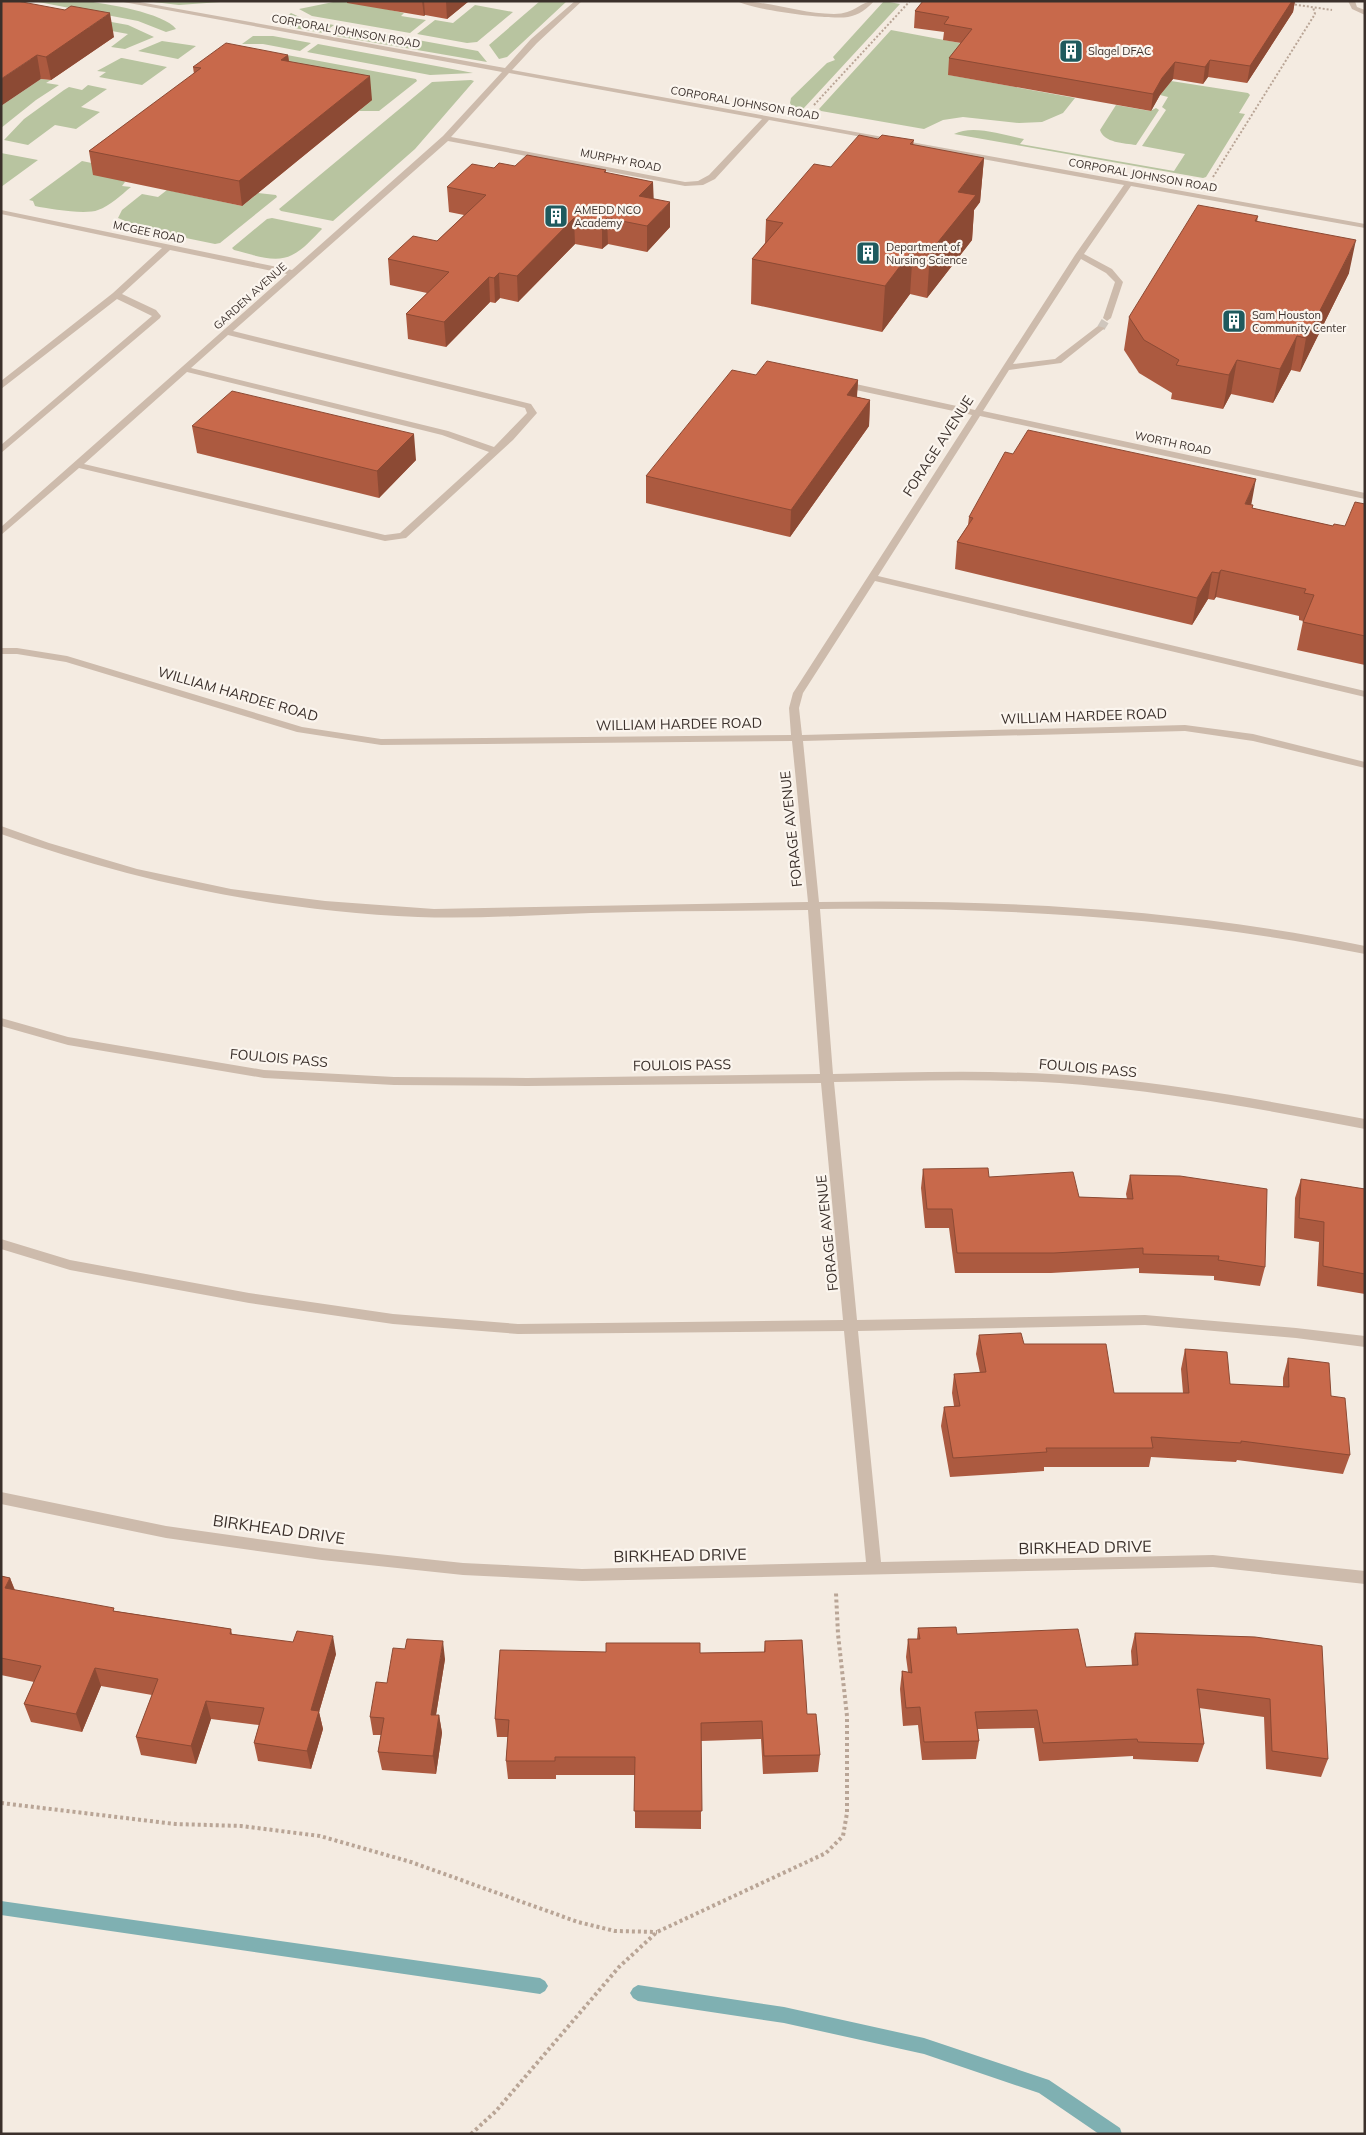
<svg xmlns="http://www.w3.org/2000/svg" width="1366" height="2135" font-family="Mulish,sans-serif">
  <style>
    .green { fill: #b8c4a0 }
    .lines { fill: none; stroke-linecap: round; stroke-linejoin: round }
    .stream { fill: #7fb0b2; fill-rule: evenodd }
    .minor-tunnel { stroke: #cfc6bd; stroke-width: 8; stroke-dasharray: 8 4; stroke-linecap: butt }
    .path-far1 { stroke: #b9a596; stroke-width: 2; stroke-dasharray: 2 2; stroke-linecap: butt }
    .path { stroke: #b9a596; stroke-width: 4; stroke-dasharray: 3 3; stroke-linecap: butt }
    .minor { fill: #cdbbac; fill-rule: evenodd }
    .wall { fill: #ac5a40 }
    .shaded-wall { fill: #8c4a34 }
    .building { fill: #c8694b; stroke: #8c4a34 }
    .labels { text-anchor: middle; stroke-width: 4.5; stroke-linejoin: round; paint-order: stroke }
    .far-street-label { font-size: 11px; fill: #3b302b; stroke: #fbf5ee }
    .far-poi-label { font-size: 11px; fill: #3b302b; stroke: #fbf5ee; text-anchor: start }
    .street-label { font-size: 14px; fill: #3b302b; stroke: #fbf5ee }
    .near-street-label { font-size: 16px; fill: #3b302b; stroke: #fbf5ee }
  </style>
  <rect width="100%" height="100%" fill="#f4ebe1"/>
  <path class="green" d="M 33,1 C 50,1 67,0 84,1 C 104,3 165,13 176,29 L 166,32 L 138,21 Z
    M 145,1 L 234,1 L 179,5 Z
    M 338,1 L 349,1 L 404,13 L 401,16 L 426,20 L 410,33 L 312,16 L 299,9 Z
    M 540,1 L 567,1 L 507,57 L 499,59 L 489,45 Z
    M 884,1 L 900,4 L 803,109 L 794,109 L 790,103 L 791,98 L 827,63 L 835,60 L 833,57 Z
    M 1,2 L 128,25 L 154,37 L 125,49 L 111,47 L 128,34 L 74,24 Z
    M 475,5 L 513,12 L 477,42 L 467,43 L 417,34 L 435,20 L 453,23 Z
    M 291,13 L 306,20 L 334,25 L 323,33 L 294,28 L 278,23 Z
    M 341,26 L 478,51 L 487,62 L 330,35 Z
    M 891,30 L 971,45 L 949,75 L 1075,98 L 1063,113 L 1042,122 L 1019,123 L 963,117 L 943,120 L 924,129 L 821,111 L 819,109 Z
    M 253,36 L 273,36 L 311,43 L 300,51 L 263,44 L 242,44 Z
    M 162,41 L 196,46 L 178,59 L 138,51 Z
    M 318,44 L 463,71 L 473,73 L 430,75 L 307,52 Z
    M 260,50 L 416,79 L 417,81 L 379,111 L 359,111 L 371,100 Z
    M 121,58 L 122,58 L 167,67 L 142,85 L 99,77 L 106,72 L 97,71 Z
    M 41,79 L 51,80 L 46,83 L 59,85 L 36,100 L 1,128 L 1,106 Z
    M 471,80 L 474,81 L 415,149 L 333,221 L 281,211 L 279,209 L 432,82 Z
    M 1171,81 L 1248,93 L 1250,95 L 1239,113 L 1245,114 L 1206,177 L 1203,178 L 954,134 C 973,124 1003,135 1024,139 L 1020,144 L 1174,171 L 1185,154 L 1142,146 L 1166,110 L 1162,107 L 1168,97 L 1160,95 Z
    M 88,85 L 107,89 L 81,107 L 100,112 L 76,129 L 55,125 L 28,145 L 4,140 L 24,119 L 64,90 L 69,87 L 82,90 Z
    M 1116,105 L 1150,111 L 1156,108 L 1159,110 L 1136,145 C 1124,143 1104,143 1100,130 Z
    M 1,153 L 38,160 L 1,187 Z
    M 82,161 L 106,166 L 125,182 L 122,186 L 131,187 C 121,195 110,206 98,210 C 86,215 49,209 35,206 L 33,201 L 29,200 Z
    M 167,190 L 242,206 L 258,193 L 276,195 L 277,197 L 220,243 L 215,244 L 147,230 L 118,218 L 122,210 L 142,194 L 158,197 Z
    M 272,218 L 321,228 L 322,229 C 313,238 303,250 292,255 C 275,264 251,254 234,250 L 232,248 L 267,219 Z"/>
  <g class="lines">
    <path class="stream" d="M 1,1901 L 540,1978 L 545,1981 L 548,1986 L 545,1991 L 540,1994 L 1,1915 Z
      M 638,1985 L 784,2007 L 924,2038 L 1049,2080 L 1120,2128 L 1122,2134 L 1099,2134 L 1039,2093 L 924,2054 L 784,2023 L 638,2001 L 633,1998 L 630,1993 L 633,1988 Z"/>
    <path class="minor-tunnel" d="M 1101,328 L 1107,318"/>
    <path class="path-far1" d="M 1291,4 L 1332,10
      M 814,105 L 910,1
      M 1213,177 L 1315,14 L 1313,7"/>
    <path class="path" d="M 1,1803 L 175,1824 L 241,1826 L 320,1836 L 411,1862 L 578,1922 L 615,1931 L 657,1932
      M 471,2134 L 496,2111 L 619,1967 L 657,1932 L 826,1853 L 843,1836 L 847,1813 L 847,1716 L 838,1634 L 836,1593"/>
    <path class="minor" d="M 118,1 L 134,1 L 505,68 L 531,39 L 575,1 L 582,1 L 537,43 L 512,70 L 1365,224 L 1365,228 L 1131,186 L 1084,254 L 1112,269 L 1123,282 L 1111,318 L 1107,321 L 1103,318 L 1115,282 L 1106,273 L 1081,259 L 1013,364 L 1055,359 L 1098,326 L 1105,328 L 1061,363 L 1009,370 L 983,411 L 1365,493 L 1365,499 L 980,416 L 878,576 L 1365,691 L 1365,697 L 875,581 L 803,693 L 799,708 L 802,735 L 1185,725 L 1253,734 L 1365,762 L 1365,768 L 1253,741 L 1185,731 L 803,741 L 819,902 C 1001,899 1186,909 1365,946 L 1365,954 C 1186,917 1002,907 820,909 L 833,1074 C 923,1072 1013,1069 1102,1078 C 1190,1086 1278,1103 1365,1119 L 1365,1129 C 1278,1112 1191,1096 1103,1087 C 1014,1077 923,1081 834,1082 L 857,1320 L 1145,1315 L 1296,1328 L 1365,1336 L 1365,1347 L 1296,1338 L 1145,1325 L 858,1331 L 881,1562 L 1213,1555 L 1365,1571 L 1365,1584 L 1213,1567 L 582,1581 L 463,1575 L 322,1560 L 166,1538 L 1,1504 L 1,1492 L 166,1526 L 322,1548 L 463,1563 L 582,1569 L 866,1562 L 844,1331 L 518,1334 L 393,1324 L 249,1303 L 70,1270 L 1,1249 L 1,1239 L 70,1260 L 249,1293 L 393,1314 L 518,1324 L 843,1320 L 821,1083 L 527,1086 L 394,1085 L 264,1078 L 68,1045 L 1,1026 L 1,1018 L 68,1037 L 264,1070 L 394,1077 L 527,1078 L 820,1074 L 808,910 C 736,911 663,911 591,913 C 534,915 476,919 418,917 C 276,911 135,882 1,834 L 1,826 L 49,843 L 137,869 L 231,889 L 325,901 L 434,909 L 808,902 L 792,741 L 381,745 L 297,732 L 66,662 L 17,654 L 1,654 L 1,648 L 17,648 L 67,656 L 302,727 L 381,739 L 791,735 L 789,708 L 793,693 L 972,415 L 842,387 L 838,384 L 842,381 L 975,410 L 1075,255 L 1124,185 L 769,120 L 715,179 L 703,185 L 685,186 L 448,141 L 233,331 L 531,404 L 537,413 L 513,440 L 406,538 L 385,541 L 79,468 L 1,535 L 1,527 L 287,274 L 170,250 L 122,294 L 156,310 L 161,316 L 160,318 L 1,453 L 1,445 L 152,316 L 117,299 L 1,389 L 1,381 L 113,293 L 162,248 L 1,214 L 1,210 L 292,270 L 443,136 L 502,72 ZM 509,73 L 762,119 L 709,175 L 698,181 L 685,182 L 451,137 ZM 228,335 L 525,408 L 527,413 L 494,447 L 448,431 L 191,368 ZM 187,372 L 442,435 L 489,452 L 400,533 L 385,535 L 84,464 Z
      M 737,1 C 770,1 801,14 834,14 C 855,14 861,1 874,1 C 867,9 859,15 848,17 C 829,20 753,10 737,1 Z
      M 1348,1 L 1355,1 L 1357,7 L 1365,10 L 1365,15 L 1352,9 Z"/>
  </g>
  <path class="wall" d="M 1,1 L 114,37 L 51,80 L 41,79 Z
    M 347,1 L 469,1 L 447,19 L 425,15 L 424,16 L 347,3 Z
    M 923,1 L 1295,1 L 1293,12 L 1247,83 L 1208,77 L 1203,84 L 1173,79 L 1160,95 L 1151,111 L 948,75 L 949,58 L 961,43 L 943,40 L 944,32 L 914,28 L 915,11 Z
    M 288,55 L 289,62 L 372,100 L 242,206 L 93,175 L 89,151 L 194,74 L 193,67 Z
    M 878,139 L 914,140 L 913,145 L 984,158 L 980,202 L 974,210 L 972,240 L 927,298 L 910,294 L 882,332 L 751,304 L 752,259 L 765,243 L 766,220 L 831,167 Z
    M 515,166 L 606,170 L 606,173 L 653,182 L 653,199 L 670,227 L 647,252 L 608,244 L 602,249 L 575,244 L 518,302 L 500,298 L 495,303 L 490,302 L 446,347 L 408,339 L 406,314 L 427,293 L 390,285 L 388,259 L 437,241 L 464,215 L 449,212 L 447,187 Z
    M 1258,216 L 1257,222 L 1349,273 L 1300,372 L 1291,370 L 1273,403 L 1231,394 L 1223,409 L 1171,399 L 1172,393 L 1139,373 L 1124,350 L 1129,317 Z
    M 756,375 L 858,380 L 857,397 L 870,400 L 869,426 L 790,537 L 646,503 L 646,476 Z
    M 192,426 L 416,460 L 379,498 L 197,453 Z
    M 1365,504 L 1365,665 L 1297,650 L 1303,621 L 1299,620 L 1299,616 L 1216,597 L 1214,600 L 1208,599 L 1192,625 L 955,569 L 957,542 L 968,525 L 969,517 L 1251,505 L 1253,505 L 1252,508 L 1333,526 L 1345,526 Z
    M 923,1169 L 989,1177 L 1079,1197 L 1127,1199 L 1126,1194 L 1130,1175 L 1265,1267 L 1260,1286 L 1214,1280 L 1214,1276 L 1139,1273 L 1139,1268 L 1051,1273 L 955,1273 L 949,1228 L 925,1228 L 921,1188 Z
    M 1301,1179 L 1365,1189 L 1365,1294 L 1317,1286 L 1319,1242 L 1294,1238 L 1295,1198 Z
    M 979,1335 L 1024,1344 L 1114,1393 L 1183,1393 L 1181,1369 L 1185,1349 L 1230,1384 L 1283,1387 L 1283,1378 L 1288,1358 L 1331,1396 L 1350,1455 L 1343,1474 L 1237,1460 L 1236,1462 L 1151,1457 L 1149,1467 L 1044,1467 L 1044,1471 L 950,1477 L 941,1426 L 944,1407 L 954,1406 L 952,1393 L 954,1374 L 980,1373 L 976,1354 Z
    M 1,1576 L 10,1578 L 15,1590 L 115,1611 L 231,1629 L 232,1634 L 336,1654 L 319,1712 L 323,1729 L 311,1769 L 258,1761 L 254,1743 L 259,1725 L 211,1719 L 196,1764 L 141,1755 L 136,1737 L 152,1695 L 101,1686 L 82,1732 L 31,1722 L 24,1704 L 34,1682 L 1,1675 Z
    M 918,1628 L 957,1634 L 1086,1667 L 1132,1666 L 1131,1651 L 1135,1633 L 1255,1637 L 1328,1759 L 1321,1777 L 1266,1769 L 1264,1717 L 1199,1708 L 1204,1744 L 1198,1762 L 1133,1759 L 1133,1756 L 1039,1761 L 1034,1728 L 978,1729 L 979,1741 L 976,1759 L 922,1760 L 918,1725 L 903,1726 L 900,1689 L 902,1671 L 908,1672 L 906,1657 L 908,1639 L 917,1639 Z
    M 765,1641 L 820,1755 L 818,1772 L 763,1774 L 761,1739 L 701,1741 L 701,1829 L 635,1828 L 635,1775 L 556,1775 L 556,1779 L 508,1779 L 506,1761 L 508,1737 L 497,1737 L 495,1719 L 700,1653 L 764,1652 Z
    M 445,1659 L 436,1715 L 439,1715 L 442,1733 L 436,1774 L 382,1770 L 378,1752 L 381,1735 L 373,1735 L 370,1717 L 387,1683 Z"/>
  <path class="shaded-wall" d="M 422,1 L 424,1 L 425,15 L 424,16 Z
    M 446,1 L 469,1 L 447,19 Z
    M 1292,1 L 1295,1 L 1293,12 L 1247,83 L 1250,66 Z
    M 110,13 L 114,37 L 51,80 L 46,57 Z
    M 37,55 L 41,79 L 1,106 L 1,79 Z
    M 288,55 L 291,79 L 281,60 Z
    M 1210,60 L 1208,77 L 1203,84 L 1205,67 Z
    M 1175,62 L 1173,79 L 1160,95 L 1151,111 L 1153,94 L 1162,78 Z
    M 370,76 L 372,100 L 242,206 L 239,181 Z
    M 984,158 L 980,202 L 974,210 L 972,240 L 927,298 L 930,252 L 958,192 Z
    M 653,182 L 654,206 L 639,196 Z
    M 670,202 L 670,227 L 647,252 L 647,226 Z
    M 574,218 L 575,244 L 518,302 L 517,276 Z
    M 607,218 L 608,244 L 602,249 L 602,224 Z
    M 1356,240 L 1349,273 L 1300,372 L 1306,338 Z
    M 913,249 L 910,294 L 882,332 L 885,286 Z
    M 499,273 L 500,298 L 495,303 L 494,278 Z
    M 489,277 L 490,302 L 446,347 L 444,322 Z
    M 1297,336 L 1291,370 L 1273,403 L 1280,369 Z
    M 1237,360 L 1231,394 L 1223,409 L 1229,375 Z
    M 858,380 L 856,406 L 847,395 Z
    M 870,400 L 869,426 L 790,537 L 791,510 Z
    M 414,434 L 416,460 L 379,498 L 377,471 Z
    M 1256,479 L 1251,506 L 1245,504 Z
    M 1221,570 L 1216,597 L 1214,600 L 1219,573 Z
    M 1212,572 L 1208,599 L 1192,625 L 1197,598 Z
    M 10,1578 L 17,1597 L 5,1588 Z
    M 333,1636 L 336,1654 L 319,1712 L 323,1729 L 311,1769 L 307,1751 L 311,1710 Z
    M 443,1641 L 445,1659 L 433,1733 L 431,1715 Z
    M 95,1668 L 101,1686 L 82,1732 L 76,1714 Z
    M 206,1701 L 211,1719 L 196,1764 L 191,1746 Z
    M 439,1715 L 442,1733 L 436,1774 L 433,1756 Z"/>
  <path class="building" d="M 1,1 L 17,1 L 65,10 L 71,6 L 110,13 L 46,57 L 37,55 L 1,79 Z
    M 923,1 L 1292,1 L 1250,66 L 1210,60 L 1205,67 L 1175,62 L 1162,78 L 1153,94 L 949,58 L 972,29 L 944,24 L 949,17 L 915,11 Z
    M 226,43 L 288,55 L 281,60 L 370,76 L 239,181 L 89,151 L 201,68 L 193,67 Z
    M 859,135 L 878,139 L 882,135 L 914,140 L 910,144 L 984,158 L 958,192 L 976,195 L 930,252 L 913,249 L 885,286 L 752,259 L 783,223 L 766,220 L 814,164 L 831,167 Z
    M 527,155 L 606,170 L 604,172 L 653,182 L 639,196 L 670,202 L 647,226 L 607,218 L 602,224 L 574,218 L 517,276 L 499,273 L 494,278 L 489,277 L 444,322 L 406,314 L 449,272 L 388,259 L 413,236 L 437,241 L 486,195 L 447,187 L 472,164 L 494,168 L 499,163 L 515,166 Z
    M 1198,205 L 1258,216 L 1255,221 L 1356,240 L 1306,338 L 1297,336 L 1280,369 L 1237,360 L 1229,375 L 1176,365 L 1179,360 L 1144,340 L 1129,317 Z
    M 767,361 L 858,380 L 847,395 L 870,400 L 791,510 L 646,476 L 732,370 L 756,375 Z
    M 232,391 L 414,434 L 377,471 L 192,426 Z
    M 1028,430 L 1256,479 L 1245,504 L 1253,505 L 1252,508 L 1333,526 L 1334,524 L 1345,526 L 1355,502 L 1365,504 L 1365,636 L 1303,622 L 1314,595 L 1304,593 L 1306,589 L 1221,570 L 1219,573 L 1212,572 L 1197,598 L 957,542 L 973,518 L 969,517 L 1005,452 L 1013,454 Z
    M 988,1168 L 989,1177 L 1073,1172 L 1079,1197 L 1133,1199 L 1130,1175 L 1180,1176 L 1267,1189 L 1265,1267 L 1218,1260 L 1219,1256 L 1143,1254 L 1143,1248 L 1054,1253 L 957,1253 L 952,1209 L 927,1209 L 923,1169 Z
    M 1301,1179 L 1365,1189 L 1365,1274 L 1323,1266 L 1324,1222 L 1299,1218 Z
    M 1021,1333 L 1024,1344 L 1106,1344 L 1114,1393 L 1189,1393 L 1185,1349 L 1227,1352 L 1230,1384 L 1289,1387 L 1288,1358 L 1329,1363 L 1331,1396 L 1345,1398 L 1350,1455 L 1241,1441 L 1241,1443 L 1151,1437 L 1153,1448 L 1046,1448 L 1047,1452 L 953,1458 L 944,1407 L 960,1406 L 954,1374 L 986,1372 L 979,1335 Z
    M 1,1576 L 10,1578 L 5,1588 L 114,1608 L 113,1611 L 231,1629 L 230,1634 L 293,1642 L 297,1631 L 333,1636 L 311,1710 L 319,1711 L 307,1751 L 254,1743 L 264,1708 L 206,1701 L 191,1746 L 136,1737 L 158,1679 L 95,1668 L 76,1714 L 24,1704 L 41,1666 L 1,1658 Z
    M 956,1627 L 957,1634 L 1078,1629 L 1086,1667 L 1138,1665 L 1135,1633 L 1255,1637 L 1322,1646 L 1328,1759 L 1272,1751 L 1270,1699 L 1197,1689 L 1204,1744 L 1138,1742 L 1137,1739 L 1043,1743 L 1037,1710 L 975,1712 L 979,1741 L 924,1742 L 920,1707 L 906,1708 L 902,1671 L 912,1673 L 908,1639 L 920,1639 L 918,1628 Z
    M 407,1639 L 443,1641 L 431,1715 L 439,1715 L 433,1756 L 378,1752 L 384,1718 L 370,1717 L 376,1682 L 387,1683 L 393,1648 L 405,1649 Z
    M 802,1640 L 807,1714 L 816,1714 L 820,1755 L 764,1756 L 762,1721 L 701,1723 L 702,1811 L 634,1811 L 635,1757 L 555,1757 L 555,1761 L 506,1761 L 509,1720 L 495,1719 L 500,1650 L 606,1652 L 606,1643 L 700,1643 L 700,1653 L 765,1652 L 765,1641 Z"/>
  <defs>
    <g id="building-square" transform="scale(1.25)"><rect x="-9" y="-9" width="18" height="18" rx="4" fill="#1f5a5e" stroke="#fbf5ee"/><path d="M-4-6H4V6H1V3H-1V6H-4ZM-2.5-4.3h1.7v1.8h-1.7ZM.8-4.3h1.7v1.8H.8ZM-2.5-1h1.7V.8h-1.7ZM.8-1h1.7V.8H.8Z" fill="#fff"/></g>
  </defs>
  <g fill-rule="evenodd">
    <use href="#building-square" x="1071" y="51"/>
    <use href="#building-square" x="556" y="216"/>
    <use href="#building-square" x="868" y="253"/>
    <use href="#building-square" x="1234" y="321"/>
  </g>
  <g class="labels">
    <g class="far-street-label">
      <text transform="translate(346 31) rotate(10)" y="4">CORPORAL JOHNSON ROAD</text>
      <text transform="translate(745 103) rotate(10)" y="4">CORPORAL JOHNSON ROAD</text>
      <text transform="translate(621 160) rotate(11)" y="4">MURPHY ROAD</text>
      <text transform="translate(1143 175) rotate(10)" y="4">CORPORAL JOHNSON ROAD</text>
      <text transform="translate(149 232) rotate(12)" y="4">MCGEE ROAD</text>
      <text transform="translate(250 296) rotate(-42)" y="4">GARDEN AVENUE</text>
      <text transform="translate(1173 443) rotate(12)" y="4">WORTH ROAD</text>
    </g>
    <g class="far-poi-label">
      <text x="1088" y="55">Slagel DFAC</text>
      <text x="574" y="214">AMEDD NCO<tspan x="574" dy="13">Academy</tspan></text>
      <text x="886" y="251">Department of<tspan x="886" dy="13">Nursing Science</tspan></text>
      <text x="1252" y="319">Sam Houston<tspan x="1252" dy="13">Community Center</tspan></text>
    </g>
    <g class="street-label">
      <text transform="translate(938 446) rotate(-57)" y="5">FORAGE AVENUE</text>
      <text transform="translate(238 694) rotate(16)" y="5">WILLIAM HARDEE ROAD</text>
      <text transform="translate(1084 716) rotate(-2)" y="5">WILLIAM HARDEE ROAD</text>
      <text transform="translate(679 724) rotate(-1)" y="5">WILLIAM HARDEE ROAD</text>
      <text transform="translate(791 829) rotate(-96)" y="5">FORAGE AVENUE</text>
      <text transform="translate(279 1058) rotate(5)" y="5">FOULOIS PASS</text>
      <text transform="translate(682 1065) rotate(-1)" y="5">FOULOIS PASS</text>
      <text transform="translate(1088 1068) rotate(5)" y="5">FOULOIS PASS</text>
      <text transform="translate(827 1233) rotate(-96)" y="5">FORAGE AVENUE</text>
    </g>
    <g class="near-street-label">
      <text transform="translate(279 1529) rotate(8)" y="6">BIRKHEAD DRIVE</text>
      <text transform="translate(1085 1547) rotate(-1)" y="6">BIRKHEAD DRIVE</text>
      <text transform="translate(680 1555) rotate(-1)" y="6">BIRKHEAD DRIVE</text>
    </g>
  </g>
  <rect width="1366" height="2135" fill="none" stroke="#3b302b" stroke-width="5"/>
</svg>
